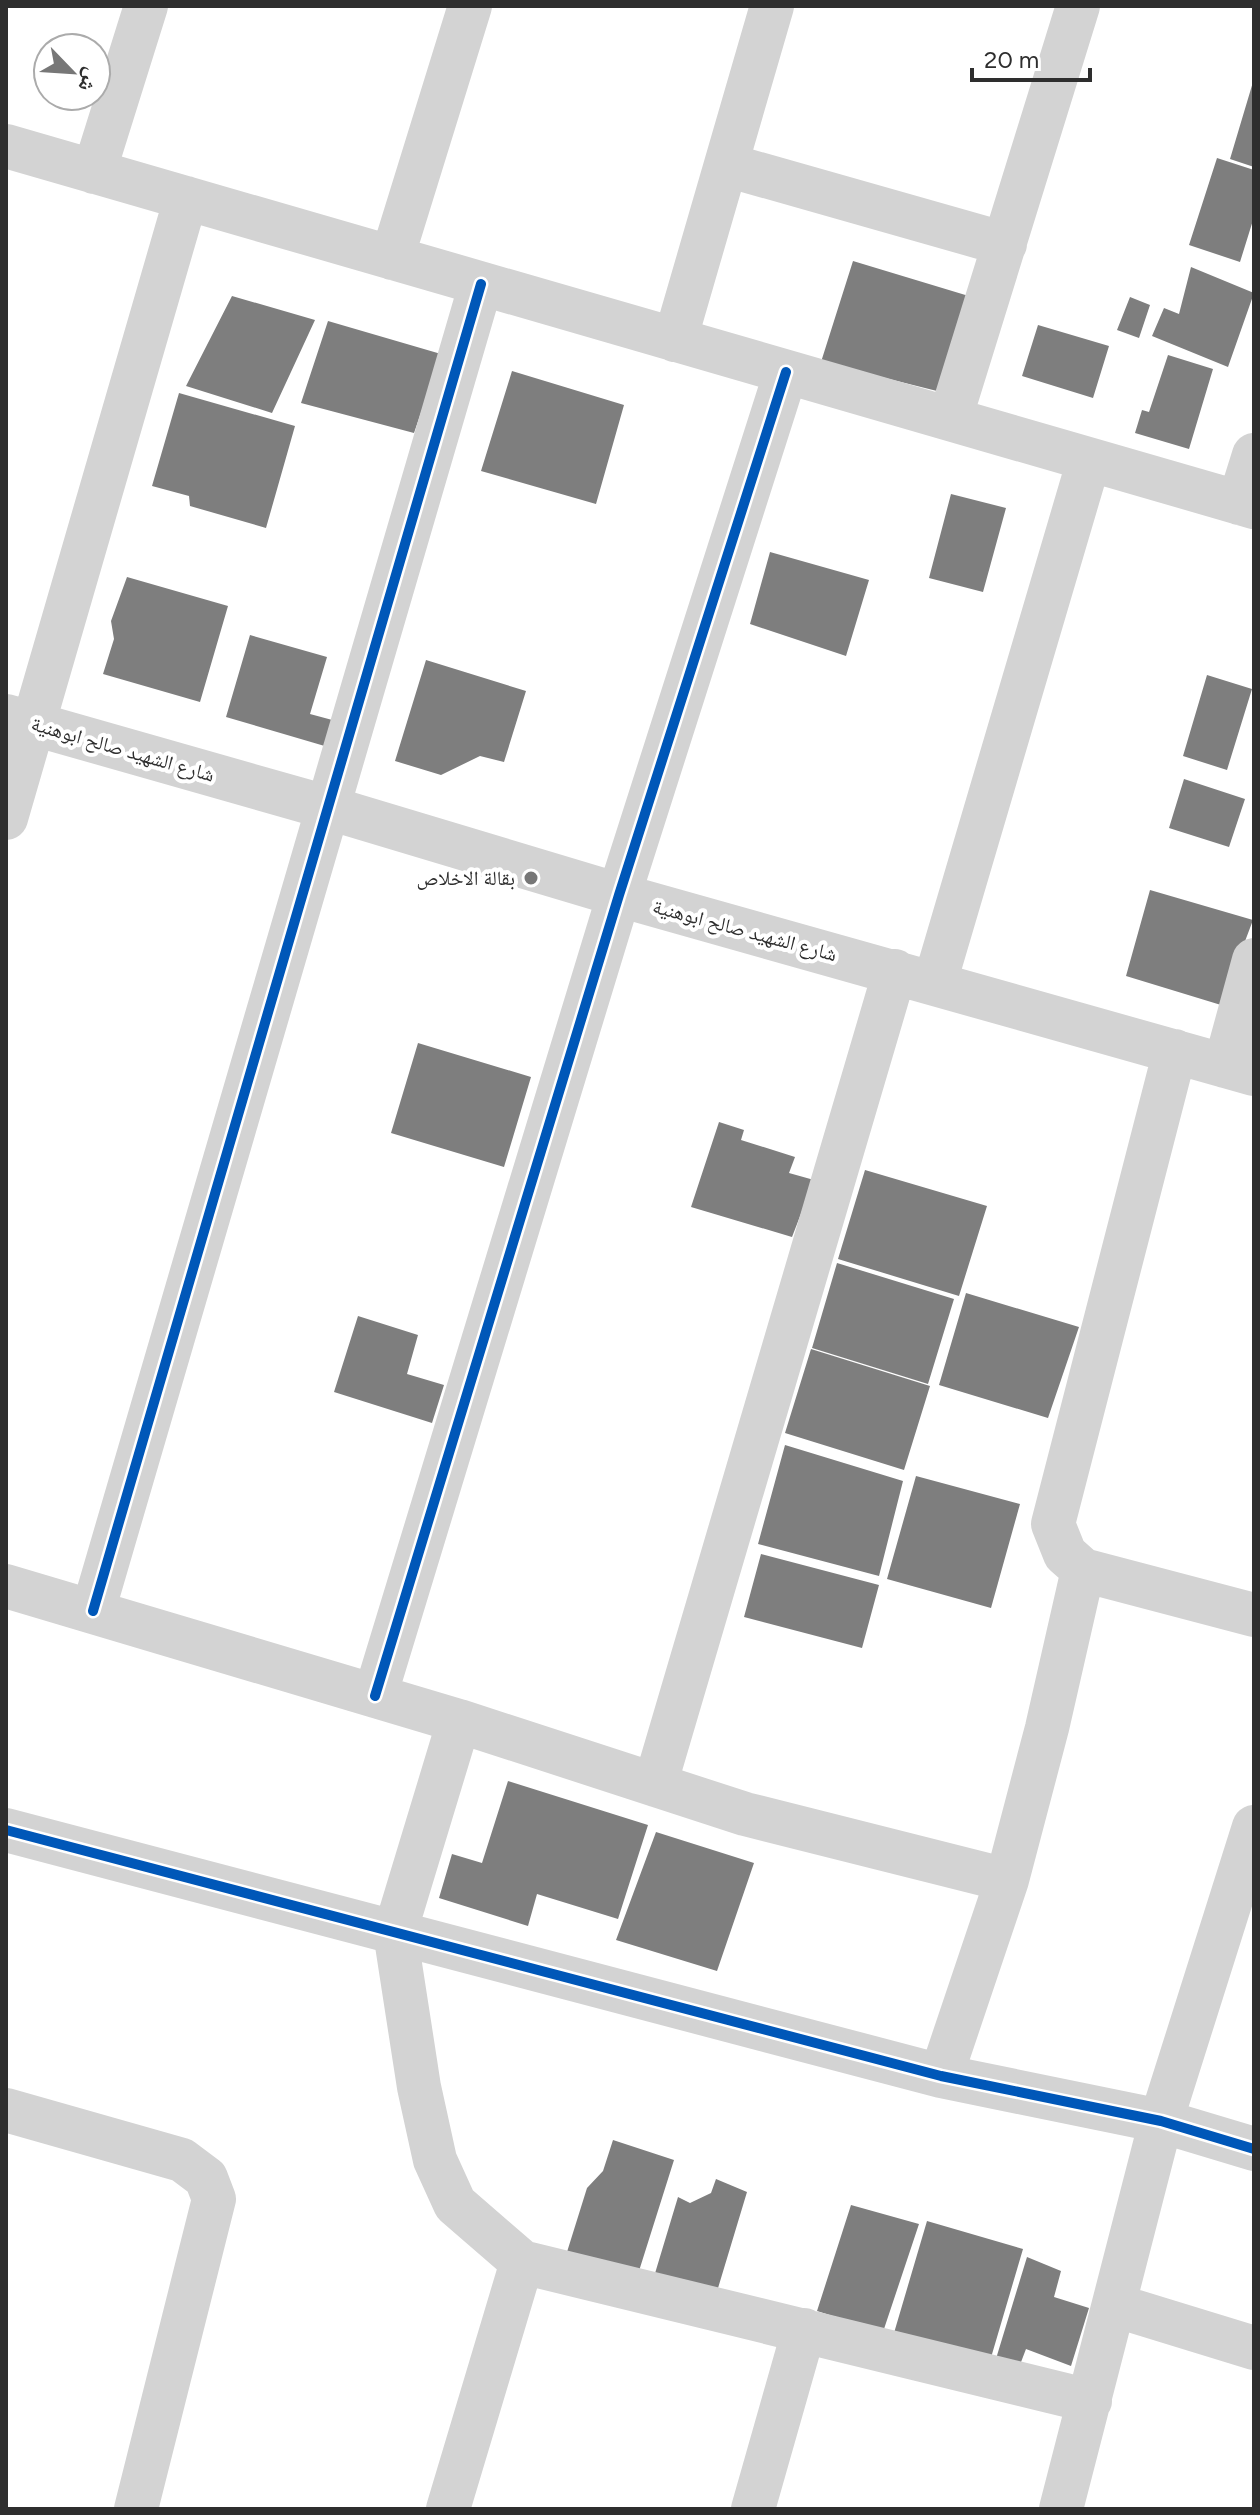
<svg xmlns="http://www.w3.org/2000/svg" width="1260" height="2515" font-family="Figtree,'Noto Naskh Arabic',sans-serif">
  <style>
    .building { fill: #7e7e7e }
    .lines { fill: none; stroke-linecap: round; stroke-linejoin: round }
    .minor { stroke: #d3d3d3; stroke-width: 44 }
    .cycleway-casing { stroke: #fff; stroke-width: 15 }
    .cycleway { stroke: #0057b8; stroke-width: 10 }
    .poi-dot { fill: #777; stroke: #fff; stroke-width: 3 }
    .labels { text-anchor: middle; stroke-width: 8; stroke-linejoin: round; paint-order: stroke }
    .street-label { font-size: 20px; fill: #2e2e2e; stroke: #fff }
    .poi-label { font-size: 20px; fill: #2e2e2e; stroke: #fff; text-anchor: end }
  </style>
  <rect width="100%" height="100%" fill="#fff"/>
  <path class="building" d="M 1253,82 L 1254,82 L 1254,167 L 1230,159 Z
    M 1217,158 L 1254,170 L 1254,217 L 1240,262 L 1189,245 Z
    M 853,261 L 972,297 L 941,392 L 821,362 Z
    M 1191,267 L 1254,293 L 1228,367 L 1152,336 L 1164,308 L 1179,314 Z
    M 232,296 L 315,320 L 272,413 L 186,386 Z
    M 1130,297 L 1150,305 L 1139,338 L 1117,330 Z
    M 328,321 L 441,354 L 414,433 L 301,403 Z
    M 1038,325 L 1109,346 L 1093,398 L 1022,376 Z
    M 1168,355 L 1213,369 L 1189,449 L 1135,433 L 1142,410 L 1149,412 Z
    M 512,371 L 624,405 L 596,504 L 481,471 Z
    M 179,393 L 295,426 L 266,528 L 190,506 L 189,496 L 152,486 Z
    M 951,494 L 1006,508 L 983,592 L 929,578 Z
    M 770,552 L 869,580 L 846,656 L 750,624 Z
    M 127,577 L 228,606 L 200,702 L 103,674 L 114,639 L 111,621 Z
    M 250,635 L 327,657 L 310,714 L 336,721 L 328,747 L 226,717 Z
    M 426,660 L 526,691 L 504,762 L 480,756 L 441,775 L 395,761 Z
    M 1207,675 L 1252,689 L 1227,770 L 1183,756 Z
    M 1184,779 L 1245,799 L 1229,847 L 1169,828 Z
    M 1150,890 L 1253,920 L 1221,1005 L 1126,976 Z
    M 418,1043 L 531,1077 L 504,1167 L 391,1133 Z
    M 719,1122 L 744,1130 L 741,1140 L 795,1157 L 789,1173 L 814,1180 L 792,1237 L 691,1207 Z
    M 865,1170 L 987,1206 L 959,1296 L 838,1259 Z
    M 837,1263 L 954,1299 L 928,1384 L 812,1348 Z
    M 966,1293 L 1079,1327 L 1048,1418 L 939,1385 Z
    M 358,1316 L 418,1335 L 407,1374 L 444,1385 L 432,1423 L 334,1392 Z
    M 811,1349 L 930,1386 L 904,1470 L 785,1433 Z
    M 785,1445 L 903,1481 L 879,1576 L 758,1544 Z
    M 916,1476 L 1020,1504 L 991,1608 L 887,1579 Z
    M 761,1554 L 879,1585 L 862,1648 L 744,1617 Z
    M 508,1781 L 648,1825 L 618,1919 L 537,1894 L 528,1926 L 439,1898 L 452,1854 L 482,1863 Z
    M 656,1832 L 754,1863 L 717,1971 L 616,1940 Z
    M 613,2140 L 674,2160 L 633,2290 L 562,2268 L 587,2188 L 603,2171 Z
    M 716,2179 L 747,2192 L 712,2308 L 650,2290 L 678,2197 L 690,2203 L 711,2193 Z
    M 851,2205 L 919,2224 L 883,2332 L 817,2311 Z
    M 927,2221 L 1023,2249 L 990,2361 L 894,2333 Z
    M 1027,2257 L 1061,2271 L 1054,2297 L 1089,2308 L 1071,2366 L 1026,2349 L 1018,2370 L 995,2362 Z"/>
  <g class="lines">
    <path class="minor" d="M 6,146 L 1254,507
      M 727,165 L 1005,244
      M 94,172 L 146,6
      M 392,258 L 470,6
      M 675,340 L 772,6
      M 950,419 L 1078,6
      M 1239,503 L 1254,455
      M 6,716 L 326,807 L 619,895 L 1254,1074
      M 6,818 L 186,198
      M 935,982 L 1089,460
      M 1175,1051 L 1053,1524 L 1065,1554 L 1083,1570 L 1254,1615
      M 1225,1066 L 1254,960
      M 6,1586 L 459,1721 L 745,1814 L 1007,1880
      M 93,1611 L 481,284
      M 375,1696 L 619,895 L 786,372
      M 459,1721 L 395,1932 L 419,2087 L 435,2160 L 455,2204 L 522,2262 L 1090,2401
      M 655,1785 L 895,971
      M 6,1830 L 941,2076 L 1161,2121 L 1254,2149
      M 941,2076 L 1007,1880 L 1047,1728 L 1083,1570
      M 6,2110 L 182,2160 L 206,2178 L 214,2199 L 136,2509
      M 1114,2305 L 1254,2348
      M 448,2509 L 522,2262
      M 753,2509 L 804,2330
      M 1061,2509 L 1161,2121 L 1254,1827"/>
    <g class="cycleway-casing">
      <path id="cycleway" d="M 93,1611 L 481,284
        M 375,1696 L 619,895 L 786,372
        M 6,1830 L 941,2076 L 1161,2121 L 1254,2149"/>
    </g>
    <use href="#cycleway" class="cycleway"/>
  </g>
  <circle class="poi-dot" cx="531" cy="878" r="8"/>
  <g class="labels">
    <g class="street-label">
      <text transform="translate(123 749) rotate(16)" y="7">شارع الشهيد صالح ابوهنية</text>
      <text transform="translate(745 930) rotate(15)" y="7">شارع الشهيد صالح ابوهنية</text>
    </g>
    <g class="poi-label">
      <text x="515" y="885">بقالة الاخلاص</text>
    </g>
  </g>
  <rect width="1260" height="2515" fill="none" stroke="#2e2e2e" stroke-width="16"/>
  <g transform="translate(72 72) rotate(115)"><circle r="38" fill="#ffffff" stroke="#ababab" stroke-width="2"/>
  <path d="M0-6L14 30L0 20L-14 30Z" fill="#777777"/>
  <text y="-12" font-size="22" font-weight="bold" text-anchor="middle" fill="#2e2e2e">ش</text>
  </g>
  <path d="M972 68v12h118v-12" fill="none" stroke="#2e2e2e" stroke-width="4"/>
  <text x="984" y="68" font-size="24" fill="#2e2e2e" stroke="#ffffff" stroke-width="6" paint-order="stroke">20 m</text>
</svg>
